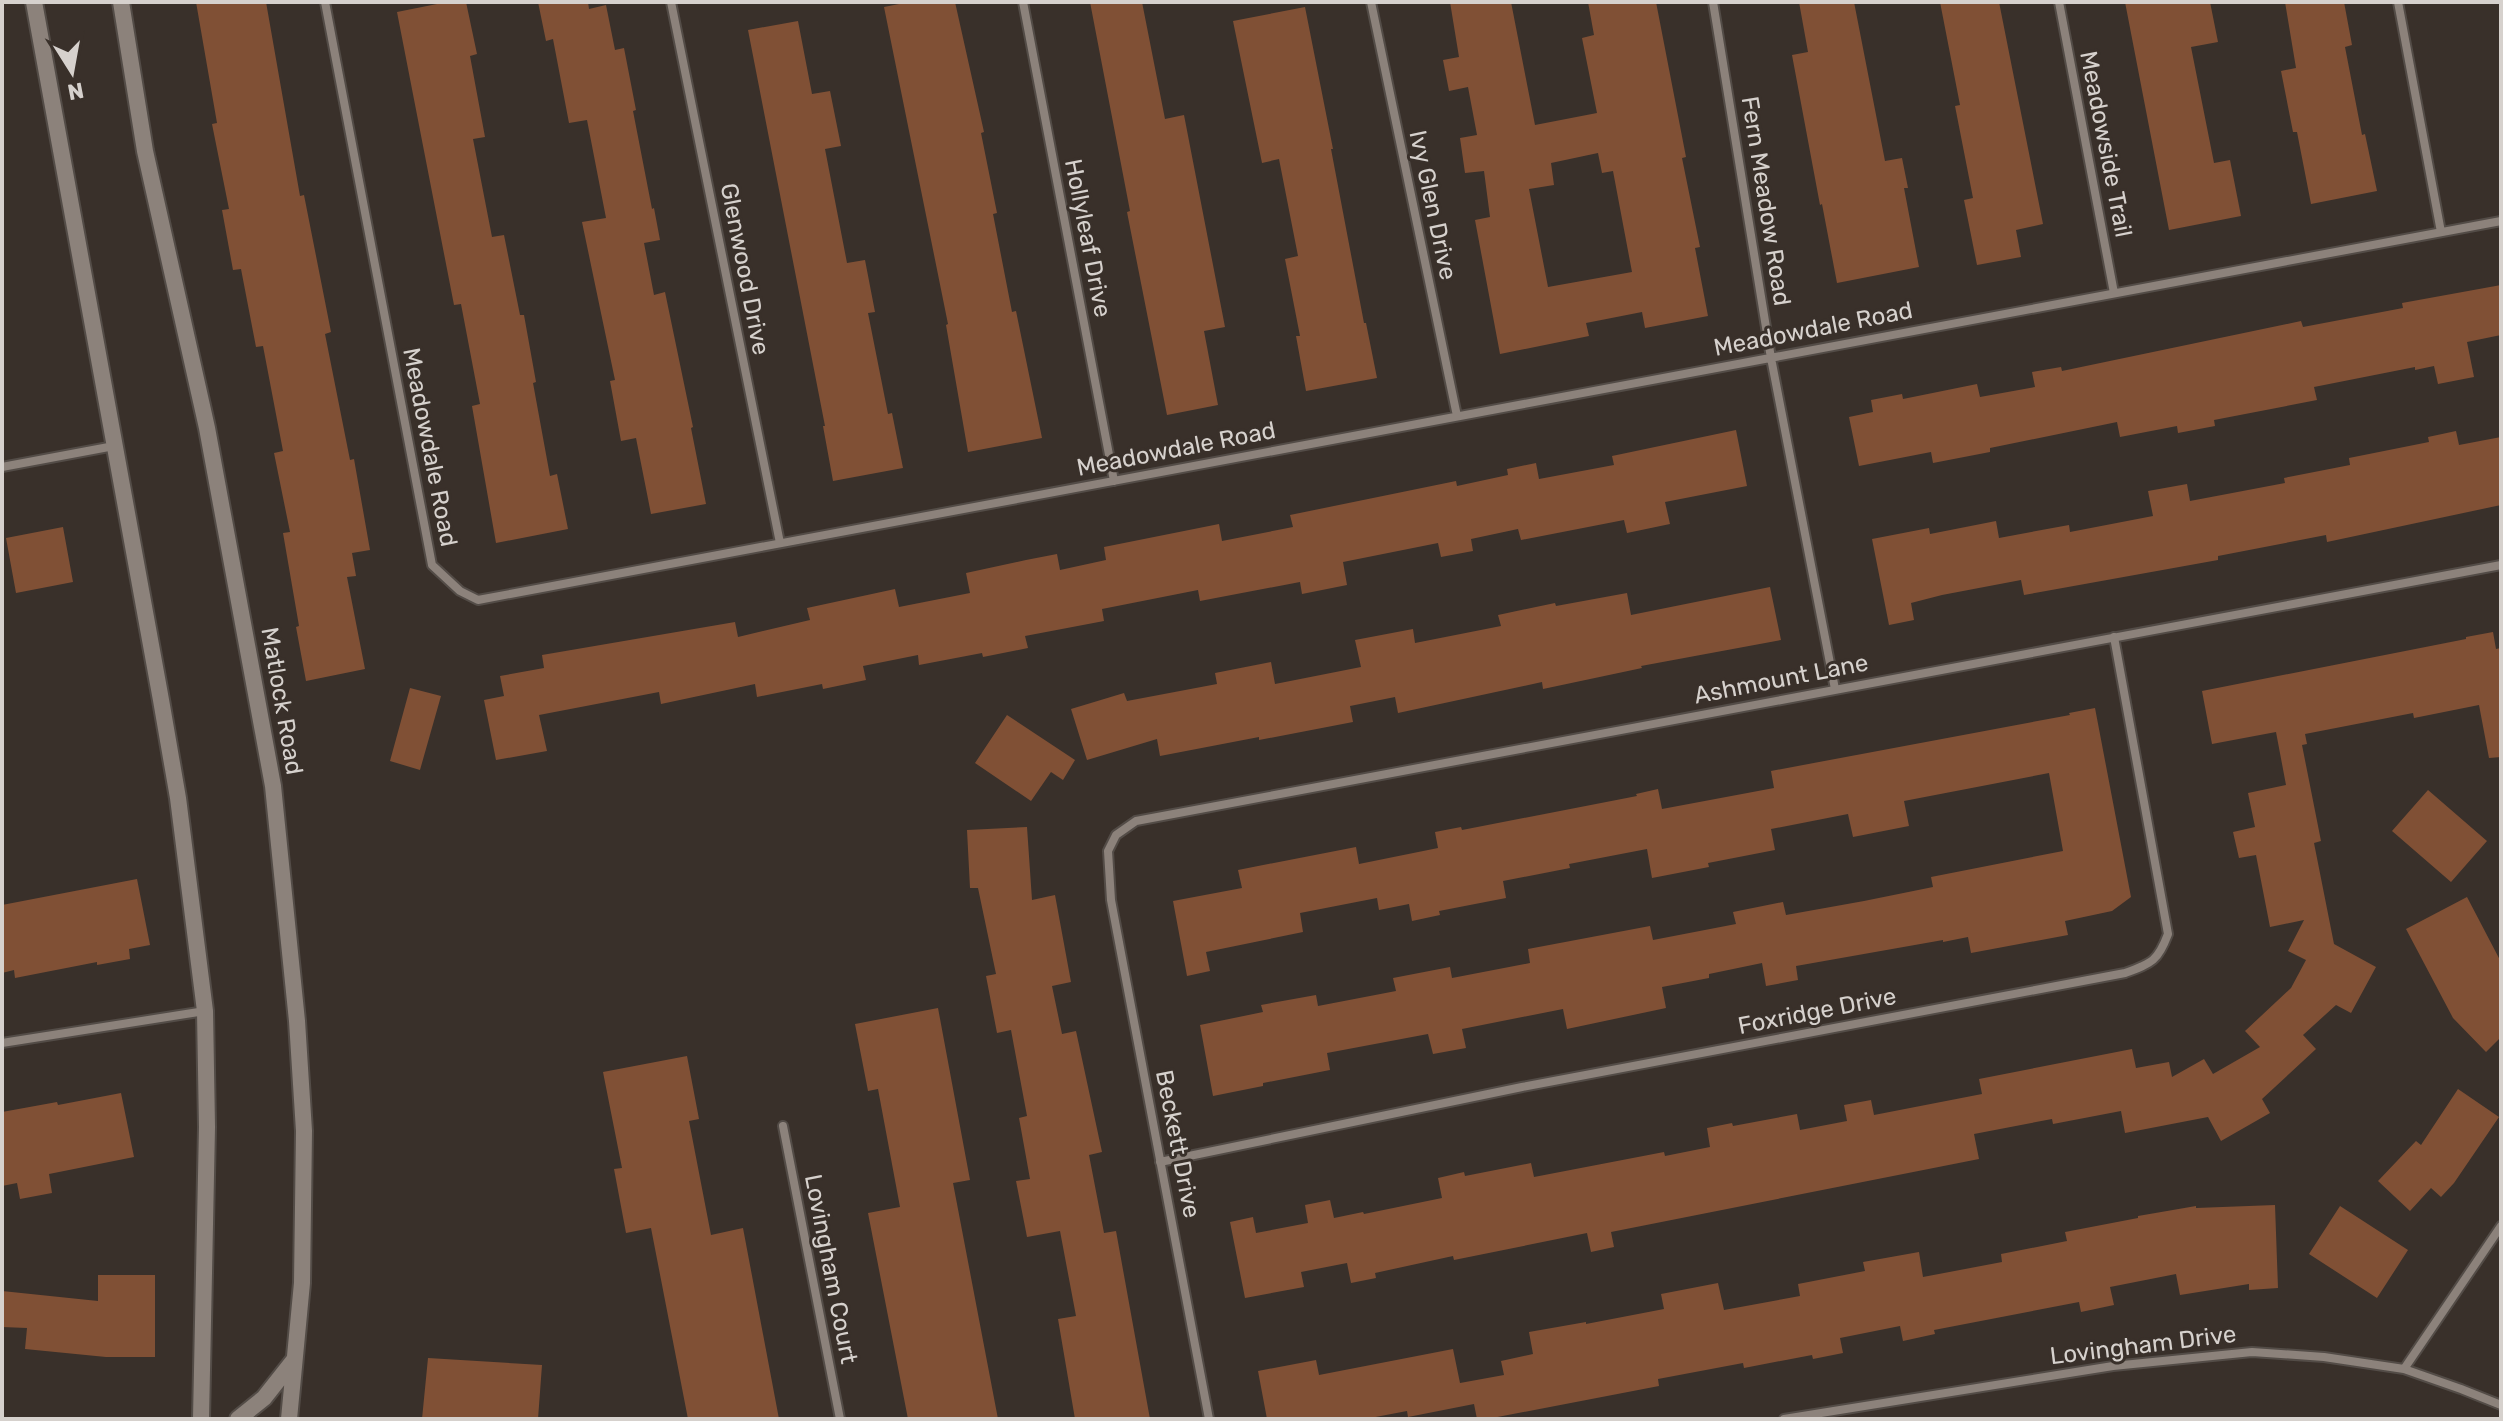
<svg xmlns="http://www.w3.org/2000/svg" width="2503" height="1421" font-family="Rubik,sans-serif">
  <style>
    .building { fill: #805035; fill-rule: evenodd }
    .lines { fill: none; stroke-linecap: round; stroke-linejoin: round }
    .minor-casing { stroke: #534c47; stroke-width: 12 }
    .secondary-casing { stroke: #534c47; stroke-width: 20 }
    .minor { stroke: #8c827b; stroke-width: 8 }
    .secondary { stroke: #8c827b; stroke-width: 16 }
    .labels { text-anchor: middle; stroke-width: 6; stroke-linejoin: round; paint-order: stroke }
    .street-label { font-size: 24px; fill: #d6d1cd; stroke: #39302a }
  </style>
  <rect width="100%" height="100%" fill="#39302a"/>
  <path class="building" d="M 196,2 L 266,2 L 300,196 L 304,195 L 331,332 L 325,334 L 350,460 L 354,459 L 370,550 L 352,553 L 356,576 L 347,577 L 365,669 L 306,681 L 296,627 L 299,626 L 283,533 L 290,532 L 274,453 L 283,451 L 263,346 L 256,347 L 241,269 L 233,270 L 222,210 L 229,209 L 212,124 L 217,123 Z
    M 447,2 L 466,2 L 477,54 L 470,56 L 485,137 L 473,139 L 492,237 L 504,235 L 520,315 L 524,315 L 536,382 L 533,383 L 550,476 L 557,474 L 568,529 L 496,543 L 472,406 L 480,404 L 461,304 L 454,305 L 397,12 Z
    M 538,2 L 588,2 L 589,9 L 606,5 L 615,50 L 624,48 L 636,110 L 633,111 L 652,209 L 654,208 L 660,240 L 644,243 L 654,295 L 665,292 L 693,427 L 691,428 L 706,504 L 651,514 L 636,438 L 621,441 L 610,381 L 615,380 L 582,222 L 606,218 L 587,120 L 569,123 L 553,39 L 546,41 Z
    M 909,2 L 955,2 L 984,132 L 981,133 L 997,213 L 993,214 L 1012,312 L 1016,311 L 1042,438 L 968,452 L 946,325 L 948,324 L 884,7 Z
    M 1090,2 L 1142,2 L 1165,119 L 1184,115 L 1225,327 L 1204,331 L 1218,405 L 1167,415 L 1127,212 L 1130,211 Z
    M 1450,2 L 1511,2 L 1535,125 L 1597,113 L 1582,38 L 1594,35 L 1588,2 L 1656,2 L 1686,157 L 1682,158 L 1700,247 L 1695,248 L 1708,316 L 1645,328 L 1642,312 L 1586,323 L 1589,336 L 1500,354 L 1475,220 L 1490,217 L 1484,171 L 1465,173 L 1460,138 L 1477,135 L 1468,87 L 1449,91 L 1443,60 L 1459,57 ZM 1598,153 L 1602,173 L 1613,171 L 1632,272 L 1548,287 L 1529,189 L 1554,185 L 1551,163 Z
    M 1799,2 L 1854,2 L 1885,161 L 1902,158 L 1908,188 L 1904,188 L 1919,267 L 1837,283 L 1822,204 L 1820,205 L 1792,55 L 1808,52 Z
    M 1940,2 L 1999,2 L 2043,224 L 2016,230 L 2021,257 L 1977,265 L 1964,200 L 1973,198 L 1955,106 L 1960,105 Z
    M 2125,2 L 2210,2 L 2218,42 L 2191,47 L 2214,163 L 2230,160 L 2241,216 L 2169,230 Z
    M 2285,2 L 2344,2 L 2352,45 L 2345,47 L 2362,135 L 2365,134 L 2377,191 L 2311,204 L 2297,132 L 2293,132 L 2281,71 L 2296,68 Z
    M 1305,7 L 1333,149 L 1331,149 L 1364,323 L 1366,323 L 1377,378 L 1306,391 L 1296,336 L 1300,336 L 1285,259 L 1298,256 L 1279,159 L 1262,163 L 1233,21 Z
    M 798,21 L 812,94 L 830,91 L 841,146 L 825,149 L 847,263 L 865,260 L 875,312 L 868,313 L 888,414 L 892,413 L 903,468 L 833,481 L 823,426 L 825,426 L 748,30 Z
    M 2501,285 L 2501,335 L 2467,342 L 2474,377 L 2438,384 L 2434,366 L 2415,370 L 2415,367 L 2314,387 L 2317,400 L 2214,420 L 2215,426 L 2178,433 L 2177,426 L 2120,437 L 2117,422 L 1990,448 L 1990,452 L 1933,463 L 1931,452 L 1859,466 L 1849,417 L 1873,412 L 1871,400 L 1902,394 L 1903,399 L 1977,384 L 1980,397 L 2035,387 L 2032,372 L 2061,367 L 2062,371 L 2301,321 L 2303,327 L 2403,308 L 2402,303 Z
    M 1736,430 L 1747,486 L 1665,502 L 1670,524 L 1627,533 L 1624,520 L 1521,540 L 1518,529 L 1471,539 L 1473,551 L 1441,557 L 1438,543 L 1343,562 L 1347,585 L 1302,594 L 1300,582 L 1200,601 L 1198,590 L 1102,609 L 1104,621 L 1025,636 L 1028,648 L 983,657 L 982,653 L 919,665 L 918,655 L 863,666 L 866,680 L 823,689 L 822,684 L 757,697 L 755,684 L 661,704 L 659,692 L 539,715 L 547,751 L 496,760 L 484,700 L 504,696 L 500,676 L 544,668 L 542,655 L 735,622 L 738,637 L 810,620 L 807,608 L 895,589 L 899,607 L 970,593 L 966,573 L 1026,560 L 1057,554 L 1060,570 L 1106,560 L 1104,547 L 1219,524 L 1222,541 L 1293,527 L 1290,515 L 1456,481 L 1457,486 L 1508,475 L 1507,469 L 1536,463 L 1539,479 L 1614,465 L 1612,456 Z
    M 2456,431 L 2459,445 L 2501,437 L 2501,505 L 2327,542 L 2326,535 L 2218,556 L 2218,560 L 2024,595 L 2021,580 L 1942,595 L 1911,603 L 1914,620 L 1889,625 L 1872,539 L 1929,528 L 1930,534 L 1996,521 L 1999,538 L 2069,525 L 2070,532 L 2153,516 L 2148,491 L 2187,484 L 2190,501 L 2285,483 L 2284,478 L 2350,465 L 2349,458 L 2429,442 L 2428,437 Z
    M 63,527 L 73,582 L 16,593 L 6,538 Z
    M 1770,587 L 1781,640 L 1641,666 L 1642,668 L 1543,689 L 1542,682 L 1398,713 L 1395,697 L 1350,706 L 1353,722 L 1259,740 L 1259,737 L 1160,756 L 1157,739 L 1087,760 L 1071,709 L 1124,693 L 1127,701 L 1217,684 L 1215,673 L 1271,662 L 1275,684 L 1361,667 L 1355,640 L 1413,629 L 1415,643 L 1501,626 L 1498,615 L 1555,603 L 1556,606 L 1627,593 L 1631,615 Z
    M 2493,632 L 2496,649 L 2501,648 L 2501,757 L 2489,758 L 2479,705 L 2414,718 L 2413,713 L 2305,734 L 2307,744 L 2302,745 L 2321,841 L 2314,843 L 2334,944 L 2376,967 L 2351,1013 L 2336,1005 L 2303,1035 L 2316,1049 L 2262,1099 L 2270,1113 L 2221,1141 L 2208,1117 L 2125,1133 L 2121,1111 L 2053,1124 L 2052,1119 L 1974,1134 L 1979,1159 L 1611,1232 L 1614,1247 L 1591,1252 L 1587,1233 L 1454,1260 L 1453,1256 L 1375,1273 L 1376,1278 L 1351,1283 L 1347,1263 L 1301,1272 L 1304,1287 L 1245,1298 L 1230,1222 L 1253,1217 L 1256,1233 L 1308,1223 L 1305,1205 L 1330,1200 L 1334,1218 L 1363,1212 L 1364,1214 L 1442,1198 L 1438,1178 L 1464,1172 L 1465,1176 L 1531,1163 L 1534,1177 L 1664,1152 L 1665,1156 L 1710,1147 L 1707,1128 L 1732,1123 L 1733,1126 L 1797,1114 L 1800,1130 L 1847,1121 L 1844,1105 L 1871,1100 L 1874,1115 L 1982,1094 L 1979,1079 L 2132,1049 L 2136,1068 L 2169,1062 L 2172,1077 L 2204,1059 L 2213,1074 L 2260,1047 L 2245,1031 L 2291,988 L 2306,960 L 2288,951 L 2304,920 L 2270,927 L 2256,855 L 2239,858 L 2233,832 L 2255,827 L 2248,793 L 2286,785 L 2276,732 L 2212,744 L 2202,691 L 2466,639 L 2466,637 Z
    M 410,688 L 441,696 L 420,770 L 390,761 Z
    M 2095,708 L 2131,897 L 2112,911 L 2065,921 L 2068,935 L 1971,953 L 1968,937 L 1943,942 L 1943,940 L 1796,966 L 1798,980 L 1766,986 L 1762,963 L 1709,974 L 1709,978 L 1662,987 L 1666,1008 L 1567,1029 L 1563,1009 L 1462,1029 L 1466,1048 L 1433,1054 L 1428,1034 L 1327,1053 L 1330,1070 L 1263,1083 L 1263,1086 L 1213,1096 L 1200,1025 L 1263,1012 L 1261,1005 L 1316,995 L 1318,1006 L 1396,991 L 1393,978 L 1450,967 L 1452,978 L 1530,963 L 1528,949 L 1650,926 L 1653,940 L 1736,924 L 1733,912 L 1783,902 L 1786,915 L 1864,901 L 1933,887 L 1931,877 L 2063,851 L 2049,773 L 1904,801 L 1909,826 L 1853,837 L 1848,814 L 1771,829 L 1775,850 L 1708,863 L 1709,867 L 1652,878 L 1647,849 L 1569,864 L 1570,868 L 1503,881 L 1506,898 L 1439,911 L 1440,915 L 1412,921 L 1409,904 L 1379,910 L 1377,898 L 1300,913 L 1303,932 L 1206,952 L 1210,971 L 1187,976 L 1173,901 L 1242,888 L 1238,870 L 1356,847 L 1359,864 L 1438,848 L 1435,832 L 1461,827 L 1462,830 L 1637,796 L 1636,794 L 1658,789 L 1662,809 L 1774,788 L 1771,771 L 2070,715 L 2069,713 Z
    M 1007,715 L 1075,760 L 1063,780 L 1051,772 L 1031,801 L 975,763 Z
    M 2428,790 L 2487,841 L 2451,882 L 2392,831 Z
    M 1027,827 L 1032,900 L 1055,895 L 1071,982 L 1052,986 L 1062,1034 L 1076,1031 L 1102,1152 L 1089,1155 L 1104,1233 L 1116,1231 L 1150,1419 L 1075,1419 L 1058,1319 L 1076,1316 L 1060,1231 L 1027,1237 L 1016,1181 L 1030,1179 L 1019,1118 L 1027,1116 L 1011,1030 L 997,1033 L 986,976 L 996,974 L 978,888 L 970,888 L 967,830 Z
    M 137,879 L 150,945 L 129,949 L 130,959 L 97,965 L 97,962 L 15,978 L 14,970 L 2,973 L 2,905 Z
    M 2467,897 L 2501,962 L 2501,1037 L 2486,1052 L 2453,1018 L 2406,929 Z
    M 938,1008 L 970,1180 L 953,1183 L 998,1419 L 908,1419 L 868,1213 L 900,1207 L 878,1089 L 868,1091 L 855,1024 Z
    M 687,1056 L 699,1119 L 689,1121 L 711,1235 L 743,1228 L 779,1419 L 688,1419 L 651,1228 L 626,1233 L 614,1169 L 622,1168 L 603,1072 Z
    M 2458,1089 L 2499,1117 L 2454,1183 L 2441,1197 L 2431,1188 L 2410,1211 L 2378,1181 L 2416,1141 L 2421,1145 Z
    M 121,1093 L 134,1157 L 49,1174 L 52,1193 L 20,1199 L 17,1183 L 2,1186 L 2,1112 L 57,1102 L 58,1105 Z
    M 2275,1205 L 2278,1288 L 2249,1290 L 2249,1284 L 2180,1295 L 2176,1274 L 2110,1287 L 2114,1305 L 2081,1312 L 2079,1302 L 1934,1330 L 1935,1334 L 1903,1341 L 1900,1326 L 1840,1338 L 1843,1353 L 1813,1359 L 1812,1355 L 1744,1368 L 1743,1363 L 1658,1379 L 1659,1386 L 1487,1419 L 1477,1419 L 1474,1404 L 1408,1417 L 1407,1411 L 1365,1419 L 1267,1419 L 1258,1371 L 1316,1360 L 1319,1375 L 1453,1349 L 1460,1383 L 1504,1375 L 1501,1361 L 1533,1354 L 1529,1332 L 1586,1322 L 1586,1324 L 1664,1309 L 1661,1294 L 1718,1283 L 1724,1310 L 1800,1296 L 1798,1284 L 1865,1271 L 1863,1262 L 1919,1252 L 1923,1277 L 2002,1262 L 2001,1254 L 2067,1241 L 2065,1232 L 2138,1218 L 2138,1216 L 2196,1206 L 2196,1208 Z
    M 2340,1206 L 2408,1250 L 2377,1298 L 2309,1254 Z
    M 98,1275 L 155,1275 L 155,1357 L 106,1357 L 25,1349 L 27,1328 L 2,1327 L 2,1291 L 98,1301 Z
    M 428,1358 L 542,1365 L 538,1419 L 422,1419 Z"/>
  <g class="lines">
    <g class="minor-casing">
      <path id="minor" d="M 325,2 L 432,565 L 460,591 L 478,600 L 2501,221
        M 671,2 L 780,543
        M 1023,2 L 1114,481
        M 1371,2 L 1457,416
        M 1713,2 L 1771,358 L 1835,689
        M 2059,2 L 2114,293
        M 2398,2 L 2441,232
        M 2,467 L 114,446
        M 2,1043 L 205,1011
        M 783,1126 L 840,1419
        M 1160,1162 L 1522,1087 L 2125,973 C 2152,963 2158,961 2168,934 L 2114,637
        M 2404,1369 L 2501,1226
        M 1209,1419 L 1111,900 L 1108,851 L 1116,835 L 1136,821 L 2501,565
        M 1784,1419 L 2113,1366 L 2252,1352 L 2324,1357 L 2404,1369 L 2461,1389 L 2501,1405"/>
    </g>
    <g class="secondary-casing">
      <path id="secondary" d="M 34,2 L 161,700 L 178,798 L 205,1011 L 207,1127 L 201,1419
        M 121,2 L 145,151 L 207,428 L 273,786 L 297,1021 L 304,1131 L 302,1283 L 289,1419
        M 238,1419 L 264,1398 L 294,1360"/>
    </g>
    <use href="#minor" class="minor"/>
    <use href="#secondary" class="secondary"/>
  </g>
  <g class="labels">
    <g class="street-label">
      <text transform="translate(2106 144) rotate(79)" y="8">Meadowside Trail</text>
      <text transform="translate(1766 201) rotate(81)" y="8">Fern Meadow Road</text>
      <text transform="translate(1433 205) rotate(78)" y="8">Ivy Glen Drive</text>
      <text transform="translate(1088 238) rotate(79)" y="8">Hollyleaf Drive</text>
      <text transform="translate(745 269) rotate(79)" y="8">Glenwood Drive</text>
      <text transform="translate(1813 329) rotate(-11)" y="8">Meadowdale Road</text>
      <text transform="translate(430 447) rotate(79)" y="8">Meadowdale Road</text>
      <text transform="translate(1176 449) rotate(-11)" y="8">Meadowdale Road</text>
      <text transform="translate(1781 679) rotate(-11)" y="8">Ashmount Lane</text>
      <text transform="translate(282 701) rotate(80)" y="8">Matlock Road</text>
      <text transform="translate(1817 1011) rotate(-11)" y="8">Foxridge Drive</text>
      <text transform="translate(1178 1144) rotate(79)" y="8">Beckett Drive</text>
      <text transform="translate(831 1269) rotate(79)" y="8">Lovingham Court</text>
      <text transform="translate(2143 1345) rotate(-7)" y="8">Lovingham Drive</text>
    </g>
  </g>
  <rect width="2503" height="1421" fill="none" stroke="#d6d1cd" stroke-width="8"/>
  <g transform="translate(72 72) rotate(169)" stroke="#39302a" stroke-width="6" paint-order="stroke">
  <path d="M0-6L14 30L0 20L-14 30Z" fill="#d6d1cd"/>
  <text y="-12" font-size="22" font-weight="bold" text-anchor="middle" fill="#d6d1cd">N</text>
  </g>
</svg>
